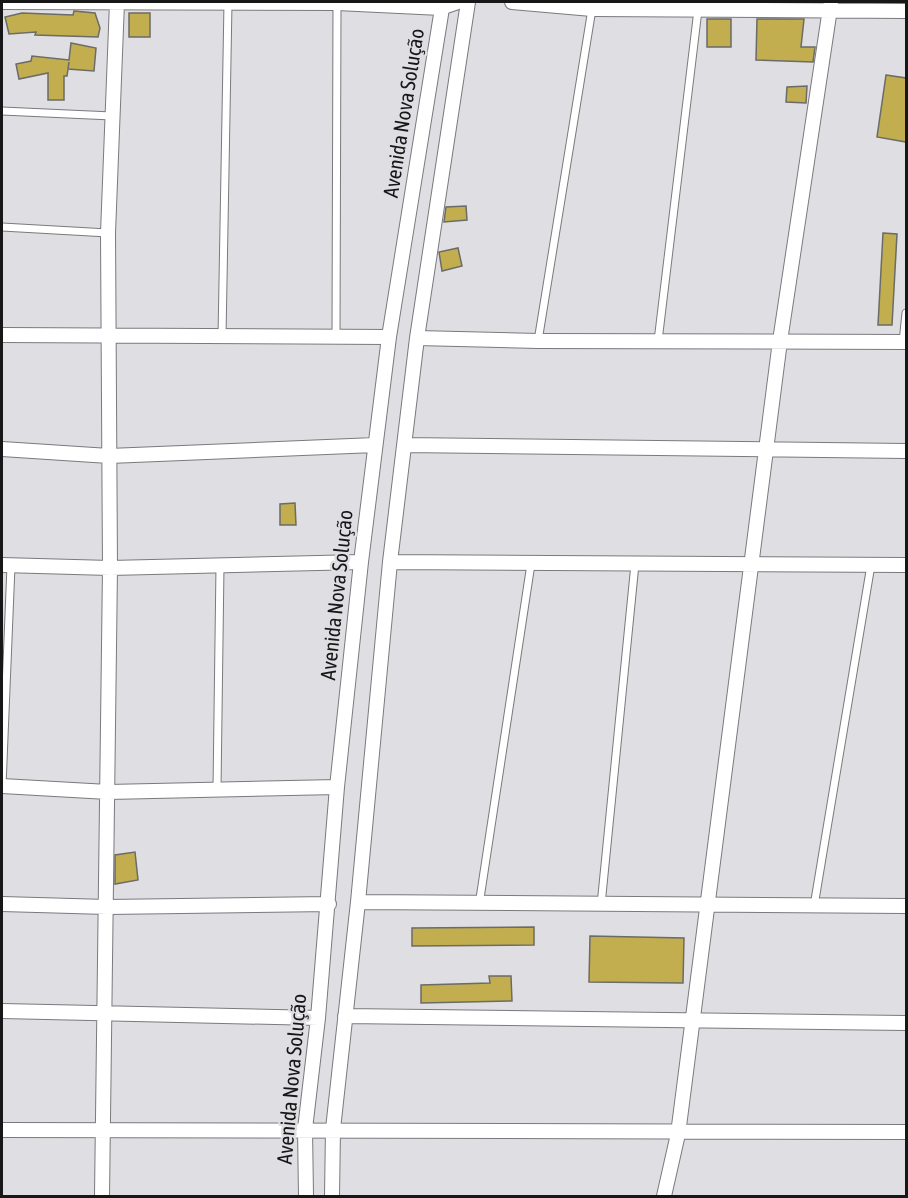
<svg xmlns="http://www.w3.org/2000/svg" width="908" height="1198" font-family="'Asap Condensed',sans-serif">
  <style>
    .building { fill: #c2ae4f; stroke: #6b6b67; stroke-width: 1.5 }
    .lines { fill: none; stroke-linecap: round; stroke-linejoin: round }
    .lane-casing { stroke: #7b797d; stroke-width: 9 }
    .street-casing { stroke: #7b797d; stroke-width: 16 }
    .lane { stroke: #fff; stroke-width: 7 }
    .street { stroke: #fff; stroke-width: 14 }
    .labels { text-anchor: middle; stroke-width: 5; stroke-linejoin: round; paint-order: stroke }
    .street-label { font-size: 21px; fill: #171718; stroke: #dfdee2 }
  </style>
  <rect width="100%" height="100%" fill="#dfdee2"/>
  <path class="building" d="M 74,11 L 95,13 L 100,28 L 98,37 L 35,35 L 36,32 L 9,34 L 5,17 L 22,13 L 73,15 Z
    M 129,13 L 150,13 L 150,37 L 129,37 Z
    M 707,19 L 731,19 L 731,47 L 707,47 Z
    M 757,19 L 804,19 L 801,47 L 815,47 L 813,62 L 756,60 Z
    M 71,43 L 96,48 L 94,71 L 68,69 L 69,62 L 67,76 L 64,76 L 64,100 L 48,100 L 48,73 L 19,79 L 16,64 L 31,61 L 32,56 L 69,60 Z
    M 886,75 L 906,78 L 906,142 L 877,137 Z
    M 807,86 L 806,103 L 786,102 L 787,87 Z
    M 466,206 L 467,220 L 444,222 L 446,207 Z
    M 883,233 L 897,234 L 892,325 L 878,325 Z
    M 458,248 L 462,266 L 442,271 L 439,252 Z
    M 295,503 L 296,525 L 280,525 L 280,504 Z
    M 135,852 L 138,880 L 115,884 L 115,855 Z
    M 534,927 L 534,945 L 412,946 L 412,928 Z
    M 590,936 L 684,938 L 683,983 L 589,982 Z
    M 489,976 L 511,976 L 512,1001 L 421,1003 L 421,985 L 490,983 Z"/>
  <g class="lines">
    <g class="lane-casing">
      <path id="lane" d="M 2,111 L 112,116
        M 2,227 L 108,233
        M 222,337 L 228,3
        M 336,339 L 337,3
        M 538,341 L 592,9
        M 658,341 L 698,10
        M 903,342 L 906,313
        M 2,786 L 11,566
        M 217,789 L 220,566
        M 479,905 L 531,564
        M 601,905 L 635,564
        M 814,906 L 871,565"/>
    </g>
    <g class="street-casing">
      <path id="street" d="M 2,2 L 337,3 L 441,8 L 458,2
        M 512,2 L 592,9 L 906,11
        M 2,335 L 389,337
        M 417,338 L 538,341 L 906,342
        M 404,445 L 906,451
        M 2,449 L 109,456 L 375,445
        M 390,562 L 906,565
        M 2,565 L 110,568 L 361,562
        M 2,786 L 108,792 L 337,787
        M 358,902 L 906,906
        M 2,904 L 107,907 L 329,904
        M 2,1011 L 318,1018
        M 345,1016 L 906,1023
        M 2,1130 L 906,1132
        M 102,1196 L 110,568 L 108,233 L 117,2
        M 306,1196 L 305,1129 L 318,1018 L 337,787 L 361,562 L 389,337 L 443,2
        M 332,1196 L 333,1129 L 358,902 L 390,562 L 417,338 L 468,2
        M 664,1196 L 678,1134 L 780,341 L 831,2"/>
    </g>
    <use href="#lane" class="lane"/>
    <use href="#street" class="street"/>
  </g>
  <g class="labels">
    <g class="street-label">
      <text transform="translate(404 113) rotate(-81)" y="7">Avenida Nova Solução</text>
      <text transform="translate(337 595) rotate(-84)" y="7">Avenida Nova Solução</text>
      <text transform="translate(292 1079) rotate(-85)" y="7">Avenida Nova Solução</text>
    </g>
  </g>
  <rect width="908" height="1198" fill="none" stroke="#171718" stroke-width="6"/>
</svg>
